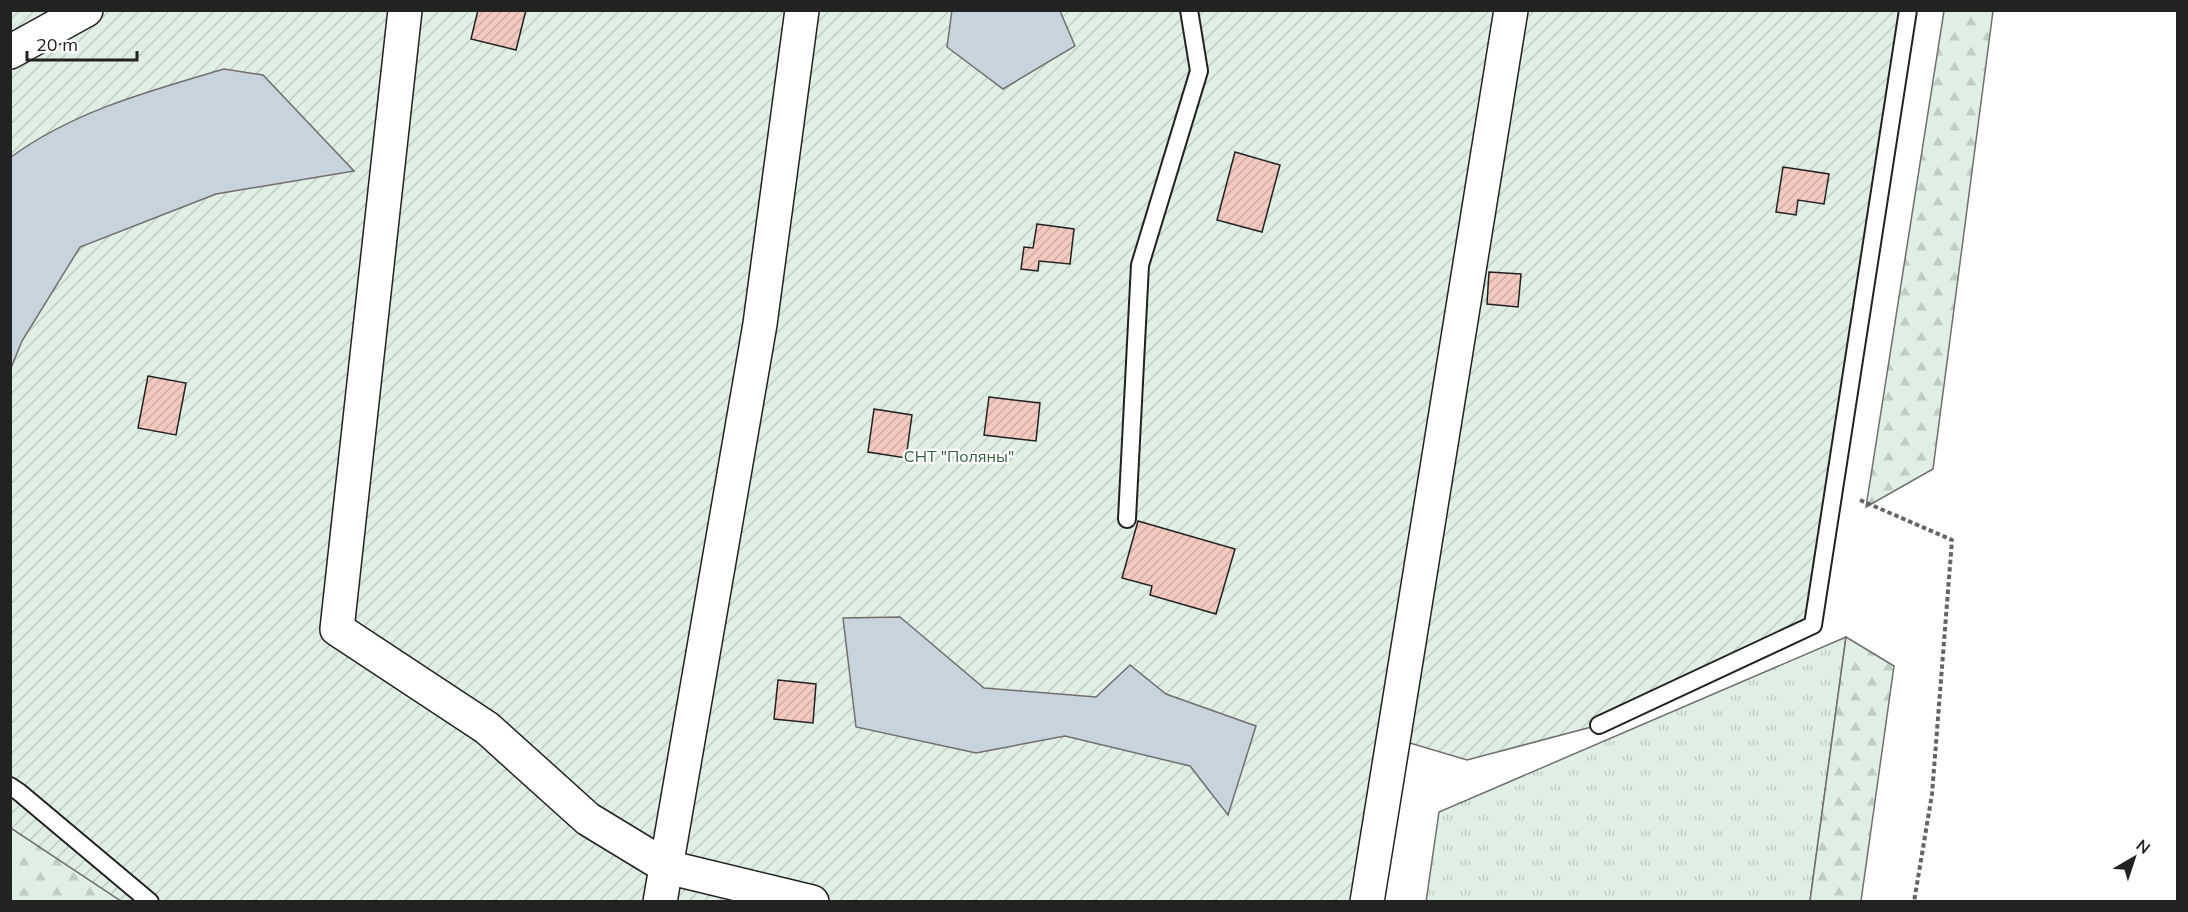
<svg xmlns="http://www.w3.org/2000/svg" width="2188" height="912" font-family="Mulish,sans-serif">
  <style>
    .grass { fill: url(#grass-tufts); stroke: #6f6f6f; stroke-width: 1.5 }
    .forest { fill: url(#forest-firs); stroke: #6f6f6f; stroke-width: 1.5 }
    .garden { fill: url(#garden-furrows); stroke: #6f6f6f; stroke-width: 1.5 }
    .water { fill: #c7d3dd; stroke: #6f6f6f; stroke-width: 1.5 }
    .building { fill: url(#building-hatch); stroke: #222; stroke-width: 1.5 }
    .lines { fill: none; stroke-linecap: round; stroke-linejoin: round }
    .lane-casing { stroke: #222; stroke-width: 20 }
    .street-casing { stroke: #222; stroke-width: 36 }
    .path { stroke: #646464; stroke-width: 4; stroke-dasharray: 4.5 3; stroke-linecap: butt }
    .lane { stroke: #fff; stroke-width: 16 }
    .street { stroke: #fff; stroke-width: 33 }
    .labels { text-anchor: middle; stroke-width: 4.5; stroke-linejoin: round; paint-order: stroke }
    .park-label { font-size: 16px; fill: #2f5e38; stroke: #fff }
  </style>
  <defs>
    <pattern id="grass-tufts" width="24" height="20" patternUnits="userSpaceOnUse" patternTransform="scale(1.5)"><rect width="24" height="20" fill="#e0efe3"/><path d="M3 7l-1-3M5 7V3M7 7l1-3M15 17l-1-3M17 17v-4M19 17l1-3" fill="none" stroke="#c0cdc2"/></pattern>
    <pattern id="forest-firs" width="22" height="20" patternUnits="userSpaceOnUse" patternTransform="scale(1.5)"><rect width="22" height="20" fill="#e0efe3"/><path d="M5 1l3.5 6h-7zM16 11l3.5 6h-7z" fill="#c0cdc2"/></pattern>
    <pattern id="garden-furrows" width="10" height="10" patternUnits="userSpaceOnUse" patternTransform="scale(1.5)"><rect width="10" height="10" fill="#e0efe3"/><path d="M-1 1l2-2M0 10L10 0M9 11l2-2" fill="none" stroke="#c0cdc2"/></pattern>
    <pattern id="building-hatch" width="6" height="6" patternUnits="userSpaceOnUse" patternTransform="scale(1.5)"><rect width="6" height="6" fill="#f3c9c0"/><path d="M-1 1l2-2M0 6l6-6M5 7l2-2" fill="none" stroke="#d0aca5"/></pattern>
  </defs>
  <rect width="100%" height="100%" fill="#fff"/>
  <path class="grass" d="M 1846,637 L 1810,901 L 1426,902 L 1439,812 Z"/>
  <path class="forest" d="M 1944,11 L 1993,11 L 1933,469 L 1866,507 Z
    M 1846,637 L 1894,666 L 1861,901 L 1810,901 Z
    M 11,828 L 121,901 L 11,901 Z"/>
  <path class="garden" d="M 10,11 L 1908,11 L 1813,625 L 1599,725 L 1467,760 L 1393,738 L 1367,901 L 121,901 L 11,828 Z"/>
  <path class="water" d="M 952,10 L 1060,11 L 1075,46 L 1003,89 L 947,47 Z
    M 224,69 L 263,75 L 354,171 L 216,194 L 80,247 L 22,341 L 11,368 L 11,157 C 74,111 149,91 224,69 Z
    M 900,617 L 984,688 L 1096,697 L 1130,665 L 1166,694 L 1256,726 L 1228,815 L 1190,766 L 1065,736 L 976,753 L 856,727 L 843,618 Z"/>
  <path class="building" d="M 478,10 L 526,10 L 516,50 L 471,39 Z
    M 1235,152 L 1280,165 L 1262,232 L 1217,220 Z
    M 1783,167 L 1829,174 L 1824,204 L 1798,200 L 1796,215 L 1776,212 Z
    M 1037,224 L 1074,229 L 1070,264 L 1039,261 L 1038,271 L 1021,269 L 1024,247 L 1033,248 Z
    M 1489,272 L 1521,274 L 1518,307 L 1487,304 Z
    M 148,376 L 186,383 L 176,435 L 138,428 Z
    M 989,397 L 1040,403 L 1036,441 L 984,435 Z
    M 874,409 L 912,415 L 906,458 L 868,452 Z
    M 1138,521 L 1235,549 L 1216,614 L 1150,595 L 1152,586 L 1122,578 Z
    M 778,680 L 816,684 L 813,723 L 774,719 Z"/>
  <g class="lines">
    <g class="lane-casing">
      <path id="lane" d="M 1127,519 L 1140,265 L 1199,71 L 1189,10
        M 1599,725 L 1813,625 L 1908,10
        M 10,786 L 19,792 L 150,902"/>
    </g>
    <g class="street-casing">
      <path id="street" d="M 405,10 L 337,629 L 487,728 L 588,819 L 667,867 L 812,902
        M 10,52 L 86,10
        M 660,902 L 760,324 L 802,10
        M 1367,902 L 1511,10"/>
    </g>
    <path class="path" d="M 1860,500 L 1952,540 L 1932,794 L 1914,902"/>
    <use href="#lane" class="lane"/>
    <use href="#street" class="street"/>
  </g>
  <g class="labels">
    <g class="park-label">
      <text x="959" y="462">СНТ "Поляны"</text>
    </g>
  </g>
  <rect width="2188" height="912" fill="none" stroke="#222222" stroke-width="24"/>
  <g transform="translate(2134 858) rotate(39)" stroke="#ffffff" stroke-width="4.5" paint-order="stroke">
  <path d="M0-4.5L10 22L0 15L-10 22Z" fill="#222222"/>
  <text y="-9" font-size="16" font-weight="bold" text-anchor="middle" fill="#222222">N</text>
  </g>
  <path d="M27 51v9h110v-9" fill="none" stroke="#222222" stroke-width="3"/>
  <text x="36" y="51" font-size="18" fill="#222222" stroke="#ffffff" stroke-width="4.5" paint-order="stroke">20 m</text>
</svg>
